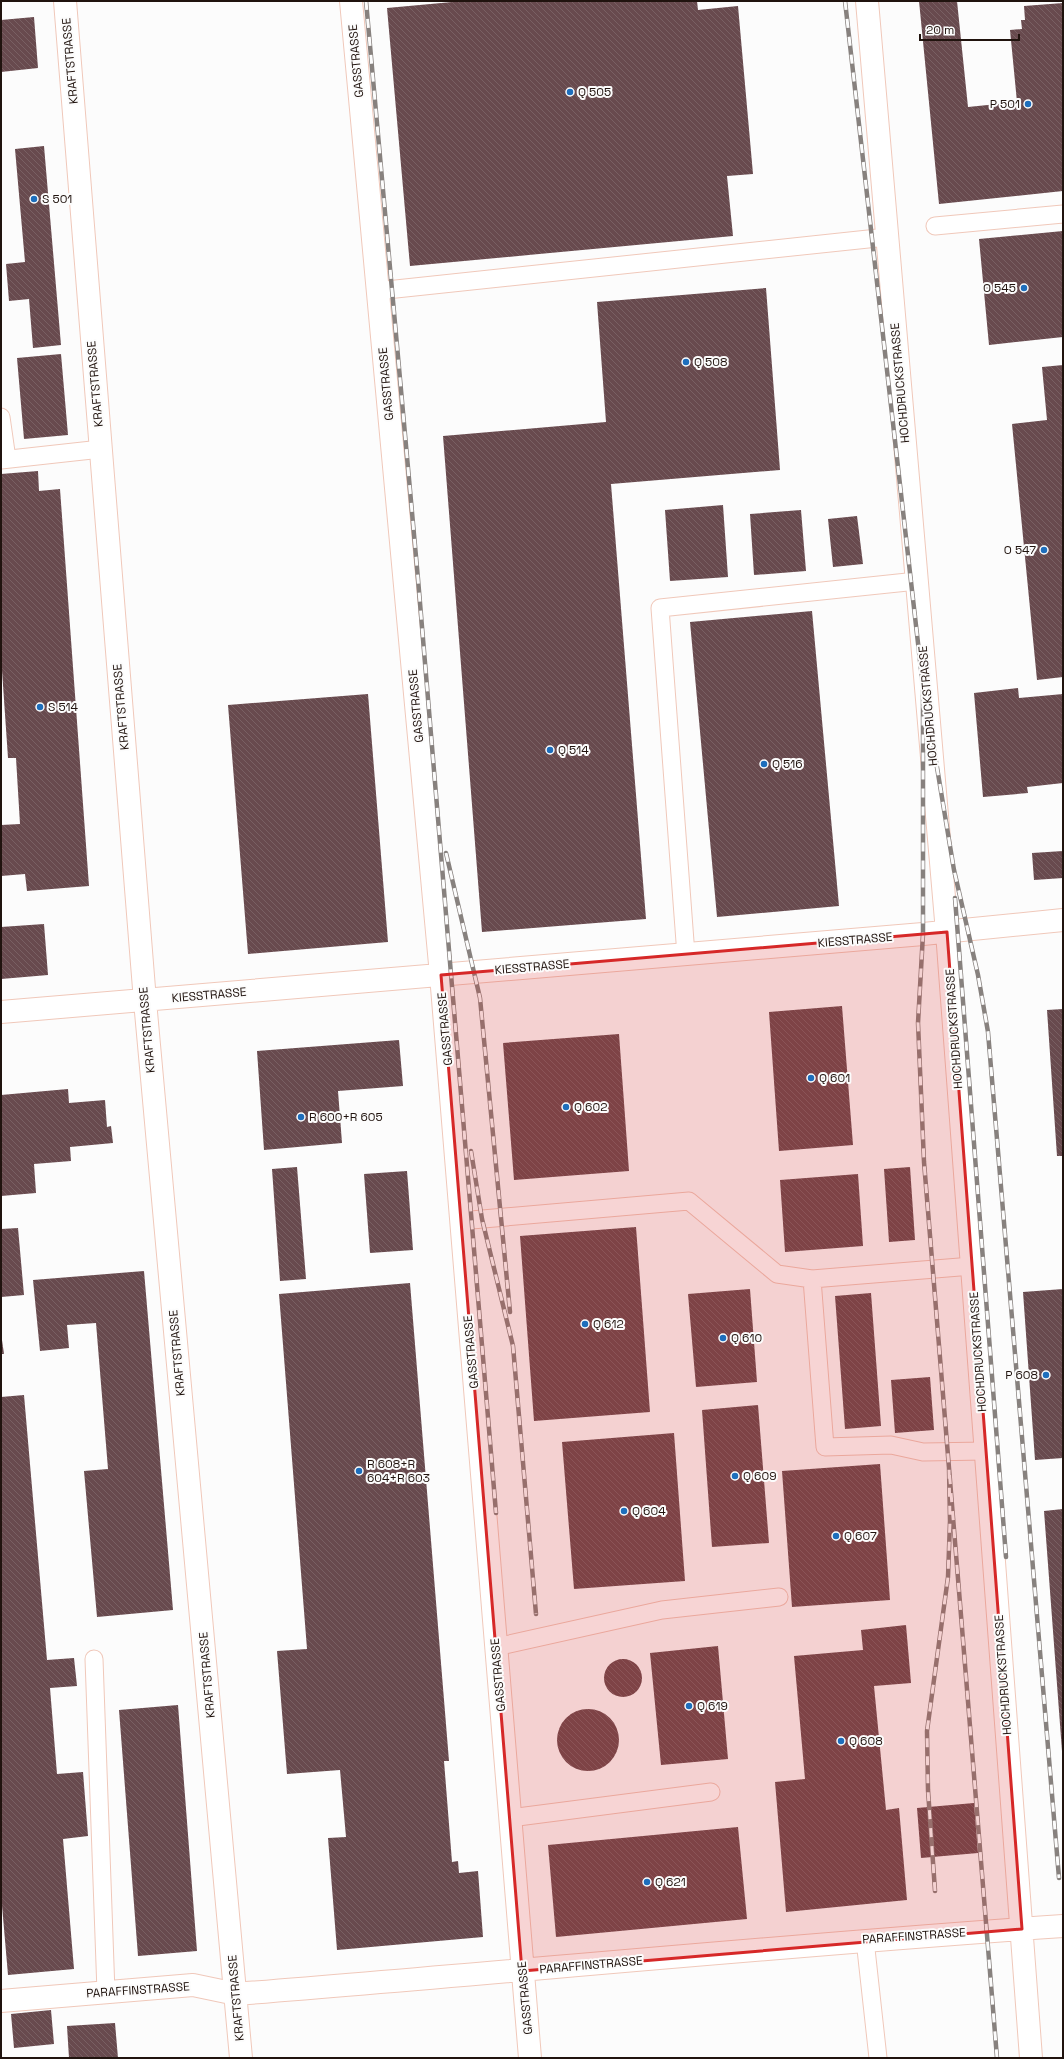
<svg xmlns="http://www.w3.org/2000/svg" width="1064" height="2059" font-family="'Space Grotesk',sans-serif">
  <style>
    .building { fill: url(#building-back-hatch) }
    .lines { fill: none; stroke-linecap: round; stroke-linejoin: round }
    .lane-casing { stroke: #f0c8ba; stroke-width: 19 }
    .street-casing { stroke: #f0c8ba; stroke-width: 24 }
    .lane { stroke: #fff; stroke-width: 17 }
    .street { stroke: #fff; stroke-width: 22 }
    .rail-casing { stroke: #87817e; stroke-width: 4.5 }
    .rail { stroke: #fcfcfc; stroke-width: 3; stroke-dasharray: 9; stroke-linecap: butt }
    .marked { fill: #d62828; fill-opacity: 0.2; stroke: #d62828; stroke-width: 3; stroke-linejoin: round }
    .poi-dot { fill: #1d6ebc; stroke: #fcfcfc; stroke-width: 1.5 }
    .labels { text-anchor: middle; stroke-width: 4; stroke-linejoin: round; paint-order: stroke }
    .street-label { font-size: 12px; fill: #20130e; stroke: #fcfcfc }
    .poi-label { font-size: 12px; fill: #20130e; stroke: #fcfcfc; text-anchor: start }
  </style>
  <defs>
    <pattern id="building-back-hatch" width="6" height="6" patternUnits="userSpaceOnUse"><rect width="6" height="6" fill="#684a4e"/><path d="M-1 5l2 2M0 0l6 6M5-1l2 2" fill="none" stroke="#796063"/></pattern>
  </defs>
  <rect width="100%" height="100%" fill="#fcfcfc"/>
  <path class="building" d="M 463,1 L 697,1 L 698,10 L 738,6 L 753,174 L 727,176 L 733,236 L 410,266 L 387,8 Z
    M 919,1 L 957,1 L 968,107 L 1017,102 L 1010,30 L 1022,29 L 1021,20 L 1025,20 L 1024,6 L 1063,3 L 1063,191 L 939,204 Z
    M 34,17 L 38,68 L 1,72 L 1,20 Z
    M 44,146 L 61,345 L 33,348 L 29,299 L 9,301 L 6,264 L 25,262 L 15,149 Z
    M 1063,231 L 1063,337 L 989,345 L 979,239 Z
    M 766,288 L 780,470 L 611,484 L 646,919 L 482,932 L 443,436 L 606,422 L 597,302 Z
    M 61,354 L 68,435 L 24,439 L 17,358 Z
    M 1063,365 L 1063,677 L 1037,680 L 1012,424 L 1047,420 L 1042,367 Z
    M 38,471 L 39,491 L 60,489 L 89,886 L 27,891 L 25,874 L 1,876 L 1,825 L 20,824 L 16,758 L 8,758 L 1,656 L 1,474 Z
    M 723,505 L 728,577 L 670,581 L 665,510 Z
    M 801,510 L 806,571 L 754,575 L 750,514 Z
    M 857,516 L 863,564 L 833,567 L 828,519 Z
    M 812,611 L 839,906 L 717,917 L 690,622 Z
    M 1018,688 L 1019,698 L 1063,694 L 1063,783 L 1027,787 L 1028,793 L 983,797 L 974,693 Z
    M 368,694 L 388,942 L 248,954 L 228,705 Z
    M 1063,851 L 1063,878 L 1034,880 L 1032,853 Z
    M 44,924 L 48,975 L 1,979 L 1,927 Z
    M 842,1006 L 853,1145 L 779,1151 L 769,1012 Z
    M 1063,1009 L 1063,1156 L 1057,1156 L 1047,1010 Z
    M 619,1034 L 629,1171 L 514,1180 L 503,1043 Z
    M 399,1040 L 403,1086 L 338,1091 L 342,1143 L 264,1150 L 257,1051 Z
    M 68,1089 L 69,1103 L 105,1100 L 107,1127 L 111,1126 L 113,1143 L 70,1147 L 71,1161 L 34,1164 L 36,1193 L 1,1196 L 1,1095 Z
    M 297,1167 L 306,1279 L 280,1281 L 272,1169 Z
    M 910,1167 L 915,1240 L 889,1242 L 884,1169 Z
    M 407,1171 L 413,1250 L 370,1253 L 364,1174 Z
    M 858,1174 L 863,1246 L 785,1252 L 780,1180 Z
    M 636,1227 L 650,1412 L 534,1421 L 520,1236 Z
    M 18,1228 L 24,1295 L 1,1297 L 1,1229 Z
    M 144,1271 L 173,1610 L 97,1617 L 84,1471 L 108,1469 L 96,1323 L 67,1325 L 69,1348 L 40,1351 L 33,1280 Z
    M 410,1283 L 449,1761 L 444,1761 L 452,1862 L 458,1861 L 459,1873 L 478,1871 L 483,1937 L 337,1950 L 328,1838 L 346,1837 L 340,1770 L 287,1774 L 277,1651 L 307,1649 L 279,1294 Z
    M 750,1289 L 757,1382 L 696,1387 L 688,1294 Z
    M 1063,1289 L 1063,1458 L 1035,1460 L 1023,1292 Z
    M 871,1293 L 881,1426 L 845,1429 L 835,1296 Z
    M 1,1333 L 4,1354 L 1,1354 Z
    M 930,1377 L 934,1430 L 895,1433 L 891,1380 Z
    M 24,1395 L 47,1660 L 74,1658 L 77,1686 L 50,1688 L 57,1774 L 83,1772 L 88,1836 L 63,1839 L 74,1969 L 8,1975 L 1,1894 L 1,1397 Z
    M 758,1405 L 769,1543 L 712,1547 L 702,1410 Z
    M 674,1433 L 685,1581 L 574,1589 L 562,1442 Z
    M 880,1464 L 890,1600 L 792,1607 L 782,1471 Z
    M 1063,1509 L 1063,1750 L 1062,1751 L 1044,1511 Z
    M 906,1625 L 911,1683 L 874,1686 L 886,1810 L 899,1808 L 907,1900 L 786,1912 L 775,1782 L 805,1779 L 794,1656 L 863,1650 L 861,1630 Z
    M 718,1646 L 728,1759 L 661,1765 L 650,1653 Z
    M604 1678a19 19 0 1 1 38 0a19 19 0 1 1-38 0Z
    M 178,1705 L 197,1951 L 138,1956 L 119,1710 Z
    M557 1740a31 31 0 1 1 62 0a31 31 0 1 1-62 0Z
    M 974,1803 L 978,1853 L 921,1858 L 917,1808 Z
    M 738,1827 L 747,1919 L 556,1937 L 548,1845 Z
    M 51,2010 L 54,2044 L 14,2048 L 11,2014 Z
    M 115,2023 L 118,2058 L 69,2058 L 67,2026 Z"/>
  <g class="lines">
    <g class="lane-casing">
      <path id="lane" d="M 935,226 L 1063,214
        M 377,291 L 887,237
        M 1,417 L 7,459
        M 1,460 L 101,449
        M 686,955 L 660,608 L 917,581
        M 460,1221 L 689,1201 L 777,1274 L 812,1279 L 972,1266
        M 812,1279 L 825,1447 L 891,1445 L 923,1452 L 986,1451
        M 496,1647 L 662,1610 L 779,1597
        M 94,1659 L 106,1992
        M 510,1818 L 711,1792
        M 865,1940 L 878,2058"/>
    </g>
    <g class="street-casing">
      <path id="street" d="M 65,1 L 145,1001 L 241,2058
        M 351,1 L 441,975 L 530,2058
        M 867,1 L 947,932 L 1031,2058
        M 1,1012 L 923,934 L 1063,920
        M 1,2001 L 193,1985 L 236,1994 C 512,1972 787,1945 1063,1926"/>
    </g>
    <use href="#lane" class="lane"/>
    <use href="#street" class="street"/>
    <g class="rail-casing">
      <path id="rail" d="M 366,1 L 418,579 L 496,1513
        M 845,1 L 923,687 L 923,934 L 918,1023 L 924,1162 L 949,1468
        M 928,713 L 954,870 L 978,975 L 988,1032 L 1059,1878
        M 446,853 L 480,998 L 510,1312
        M 955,898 L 1006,1557
        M 471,1151 L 482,1219 L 513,1346 L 536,1614
        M 935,1891 L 928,1790 L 927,1731 L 948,1577 L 950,1521 L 949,1468 L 997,2058"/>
    </g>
    <use href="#rail" class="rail"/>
  </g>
  <path class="marked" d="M 947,932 L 1022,1929 L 522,1971 L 441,975 Z"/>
  <g class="poi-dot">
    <circle cx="570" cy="92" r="4"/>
    <circle cx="1028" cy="104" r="4"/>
    <circle cx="34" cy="199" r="4"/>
    <circle cx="1024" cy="288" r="4"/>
    <circle cx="686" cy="362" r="4"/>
    <circle cx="1044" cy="550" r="4"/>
    <circle cx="40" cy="707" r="4"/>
    <circle cx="550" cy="750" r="4"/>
    <circle cx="764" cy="764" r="4"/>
    <circle cx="811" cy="1078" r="4"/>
    <circle cx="566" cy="1107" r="4"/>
    <circle cx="301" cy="1117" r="4"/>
    <circle cx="585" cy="1324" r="4"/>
    <circle cx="723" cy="1338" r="4"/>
    <circle cx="1046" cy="1375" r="4"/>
    <circle cx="359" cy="1471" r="4"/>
    <circle cx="735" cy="1476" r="4"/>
    <circle cx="624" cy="1511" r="4"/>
    <circle cx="836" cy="1536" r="4"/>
    <circle cx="689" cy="1706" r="4"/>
    <circle cx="841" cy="1741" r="4"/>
    <circle cx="647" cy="1882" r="4"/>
  </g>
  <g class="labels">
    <g class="street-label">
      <text transform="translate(70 61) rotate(-95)" y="4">KRAFTSTRASSE</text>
      <text transform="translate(356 61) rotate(-95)" y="4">GASSTRASSE</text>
      <text transform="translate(900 383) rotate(-95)" y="4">HOCHDRUCKSTRASSE</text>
      <text transform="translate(95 384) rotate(-95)" y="4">KRAFTSTRASSE</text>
      <text transform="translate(386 384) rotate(-95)" y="4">GASSTRASSE</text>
      <text transform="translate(416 706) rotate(-95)" y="4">GASSTRASSE</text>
      <text transform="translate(928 706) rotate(-95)" y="4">HOCHDRUCKSTRASSE</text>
      <text transform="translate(121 707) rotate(-95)" y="4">KRAFTSTRASSE</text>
      <text transform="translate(855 940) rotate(-5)" y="4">KIESSTRASSE</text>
      <text transform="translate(532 967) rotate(-5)" y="4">KIESSTRASSE</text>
      <text transform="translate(209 995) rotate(-5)" y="4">KIESSTRASSE</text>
      <text transform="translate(445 1029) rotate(-95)" y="4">GASSTRASSE</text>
      <text transform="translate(954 1029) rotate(-94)" y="4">HOCHDRUCKSTRASSE</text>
      <text transform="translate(147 1030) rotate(-95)" y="4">KRAFTSTRASSE</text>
      <text transform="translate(471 1352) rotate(-95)" y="4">GASSTRASSE</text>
      <text transform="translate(978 1352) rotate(-94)" y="4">HOCHDRUCKSTRASSE</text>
      <text transform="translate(177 1353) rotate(-95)" y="4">KRAFTSTRASSE</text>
      <text transform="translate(207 1675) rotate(-95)" y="4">KRAFTSTRASSE</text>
      <text transform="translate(498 1675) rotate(-95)" y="4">GASSTRASSE</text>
      <text transform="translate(1003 1675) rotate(-94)" y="4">HOCHDRUCKSTRASSE</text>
      <text transform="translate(914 1936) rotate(-4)" y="4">PARAFFINSTRASSE</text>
      <text transform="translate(591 1965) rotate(-5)" y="4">PARAFFINSTRASSE</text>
      <text transform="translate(138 1990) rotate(-4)" y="4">PARAFFINSTRASSE</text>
      <text transform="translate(236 1998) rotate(-95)" y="4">KRAFTSTRASSE</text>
      <text transform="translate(525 1998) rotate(-95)" y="4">GASSTRASSE</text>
    </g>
    <g class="poi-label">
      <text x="578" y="96">Q 505</text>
      <text x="1020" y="108" text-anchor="end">P 501</text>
      <text x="42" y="203">S 501</text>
      <text x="1016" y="292" text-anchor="end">O 545</text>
      <text x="694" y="366">Q 508</text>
      <text x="1036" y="554" text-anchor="end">O 547</text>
      <text x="48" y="711">S 514</text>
      <text x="558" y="754">Q 514</text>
      <text x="772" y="768">Q 516</text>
      <text x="819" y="1082">Q 601</text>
      <text x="574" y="1111">Q 602</text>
      <text x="309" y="1121">R 600+R 605</text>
      <text x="593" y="1328">Q 612</text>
      <text x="731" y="1342">Q 610</text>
      <text x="1038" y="1379" text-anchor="end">P 608</text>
      <text x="367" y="1468">R 608+R<tspan x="367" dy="14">604+R 603</tspan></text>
      <text x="743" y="1480">Q 609</text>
      <text x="632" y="1515">Q 604</text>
      <text x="844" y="1540">Q 607</text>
      <text x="697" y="1710">Q 619</text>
      <text x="849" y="1745">Q 608</text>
      <text x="655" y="1886">Q 621</text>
    </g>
  </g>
  <rect width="1064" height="2059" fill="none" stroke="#20130e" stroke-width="4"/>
  <path d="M920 34v6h99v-6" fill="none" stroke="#20130e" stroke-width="2"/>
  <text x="926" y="34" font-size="12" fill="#20130e" stroke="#fcfcfc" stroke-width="3" paint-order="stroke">20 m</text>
</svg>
